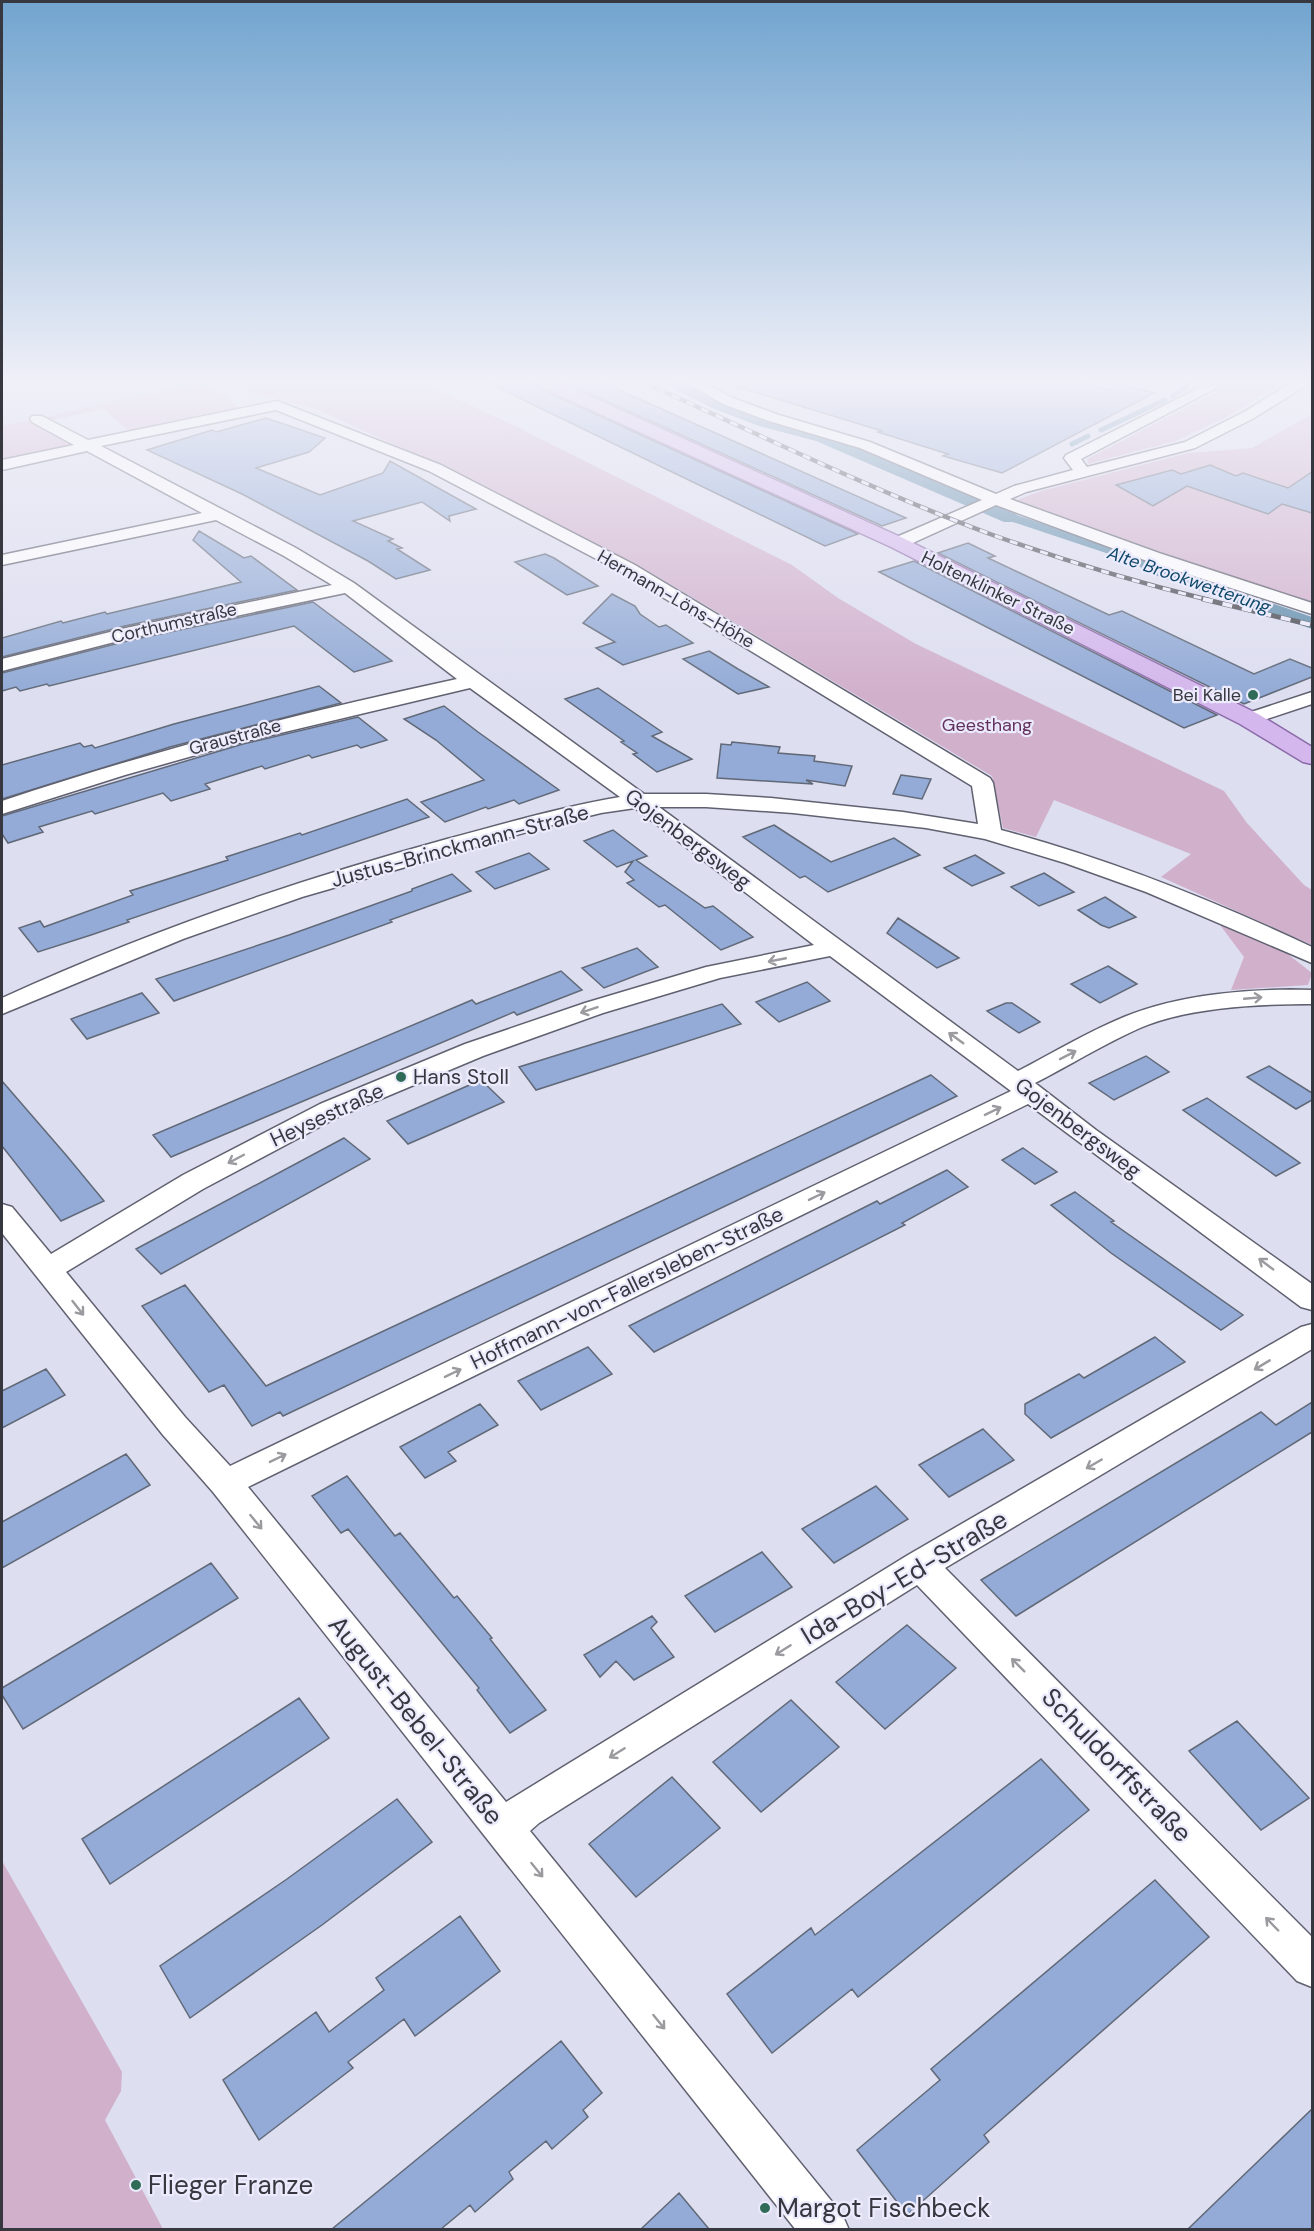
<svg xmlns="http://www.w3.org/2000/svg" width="1314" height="2231" font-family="'DM Sans',sans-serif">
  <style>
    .built { fill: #d2d3ec }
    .green { fill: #d1b0cc }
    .water { fill: #5f8caa }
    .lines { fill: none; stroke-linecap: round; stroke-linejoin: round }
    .stream { stroke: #5f8caa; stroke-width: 5 }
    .canal { fill: #5f8caa; fill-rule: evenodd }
    .building { fill: #93abd6; stroke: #616978; stroke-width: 1.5 }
    .minor-casing { stroke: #606170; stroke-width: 3 }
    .major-casing { stroke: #8b6ba8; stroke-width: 3 }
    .minor { fill: #fff; fill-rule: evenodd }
    .major { fill: #d4b7ec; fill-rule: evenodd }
    .rail-far1-casing { stroke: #484851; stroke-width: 4.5 }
    .rail-casing { stroke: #484851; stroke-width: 5 }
    .rail-far1 { stroke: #ebebfd; stroke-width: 3; stroke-dasharray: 8; stroke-linecap: butt }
    .rail { stroke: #ebebfd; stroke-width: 4; stroke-dasharray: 10; stroke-linecap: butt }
    .oneway { stroke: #9b9b9f }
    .poi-dot { fill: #2f6b57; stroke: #ebebfd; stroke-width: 2 }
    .labels { text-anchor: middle; stroke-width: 4.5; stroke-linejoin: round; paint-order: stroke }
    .far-water-label { font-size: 18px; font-style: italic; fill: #0f4868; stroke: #ebebfd }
    .far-street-label { font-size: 18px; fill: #37373f; stroke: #ebebfd }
    .far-poi-label { font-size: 18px; fill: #37373f; stroke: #ebebfd; text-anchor: end }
    .far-park-label { font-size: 18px; fill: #63305d; stroke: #ebebfd }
    .street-label { font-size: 21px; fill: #37373f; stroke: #ebebfd }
    .poi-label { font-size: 21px; fill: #37373f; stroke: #ebebfd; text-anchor: start }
    .near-street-label { font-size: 26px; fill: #37373f; stroke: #ebebfd }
    .near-poi-label { font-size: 26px; fill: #37373f; stroke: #ebebfd; text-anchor: start }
  </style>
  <rect width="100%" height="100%" fill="#dddef0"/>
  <path class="built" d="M 2,382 L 190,382 L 196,384 L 2,426 Z"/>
  <path class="green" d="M 225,382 L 430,382 L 429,386 L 515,426 L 792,565 L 838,598 L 916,644 L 1224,791 L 1247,823 L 1304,885 L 1312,890 L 1312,945 L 1161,877 L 1191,854 L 1054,800 L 1036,837 L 1003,828 L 992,776 L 638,565 L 441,466 L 316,409 L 256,394 Z
    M 1222,382 L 1282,382 L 1225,418 L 1175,441 L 1088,464 L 1087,459 L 1224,388 Z
    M 196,384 L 225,394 L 239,409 L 95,440 L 88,439 L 128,430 L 103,409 L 47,421 L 41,418 Z
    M 1312,414 L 1312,603 L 1180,559 L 1017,500 L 1041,491 L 1188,453 L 1252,448 Z
    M 28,421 L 74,442 L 72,446 L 2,461 L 2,426 Z
    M 1220,925 L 1285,952 L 1312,973 L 1308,985 L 1231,990 L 1244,957 Z
    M 2,1861 L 122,2072 L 121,2091 L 105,2120 L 163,2229 L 2,2229 Z"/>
  <path class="water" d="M 993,507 C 1065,531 1139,554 1206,591 L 1173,582 L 1121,558 L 983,512 Z"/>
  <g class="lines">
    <path class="stream" d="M 1173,396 L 1187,386 L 1188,382
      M 1101,430 L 1165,400
      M 1072,444 L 1088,436"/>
    <path class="canal" d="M 668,382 L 684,382 L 722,402 L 771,420 L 828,435 L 1016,514 L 1019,518 L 1016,522 L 1004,522 L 816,441 L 759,426 L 712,408 L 676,390 Z
      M 1150,561 L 1312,617 L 1312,629 L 1143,571 L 1141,567 L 1143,563 Z"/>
  </g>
  <path class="building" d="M 484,381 L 534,381 L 538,388 L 858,534 L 825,546 Z
    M 562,381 L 599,381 L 906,518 L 882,526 Z
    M 735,381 L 1079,381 L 1109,390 L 1120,384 L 1154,393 L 1002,473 L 943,456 L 948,454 L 878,432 L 882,431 L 735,386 Z
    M 266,418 L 325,438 L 309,452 L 256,468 L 320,495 L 383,473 L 390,461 L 476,509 L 449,516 L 450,521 L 422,502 L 353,521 L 393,539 L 388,541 L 402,548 L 397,549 L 430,570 L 396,579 L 368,561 L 242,494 L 147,450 L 212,430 L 216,432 Z
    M 1210,465 L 1236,476 L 1243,473 L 1288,488 L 1312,472 L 1312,513 L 1282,504 L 1268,514 L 1187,486 L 1153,506 L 1116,485 L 1172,470 L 1181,474 Z
    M 199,531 L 244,558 L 251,556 L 297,590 L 125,626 L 2,657 L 2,638 L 61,621 L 63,623 L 105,612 L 107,614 L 241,582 L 193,540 Z
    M 968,543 L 995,556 L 988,558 L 1109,615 L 1122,611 L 1254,674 L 1290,659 L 1312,668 L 1312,677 L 1244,704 L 938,553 Z
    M 545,554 L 554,558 L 598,586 L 567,595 L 515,562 Z
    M 914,561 L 1217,715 L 1184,728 L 879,572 Z
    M 612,594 L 635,606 L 640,614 L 659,627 L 666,625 L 693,643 L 623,665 L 596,648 L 615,642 L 583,623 Z
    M 313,602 L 392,661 L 354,672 L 294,626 L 49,686 L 47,684 L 20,691 L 16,687 L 2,691 L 2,673 L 127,641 Z
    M 709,651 L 738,669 L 769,687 L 738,694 L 683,659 Z
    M 319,686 L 341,703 L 170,747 L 2,799 L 2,765 L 80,743 L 84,747 L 92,745 L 95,748 L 174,724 Z
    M 598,688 L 662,732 L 652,736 L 692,759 L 657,772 L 633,754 L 637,753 L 621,742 L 624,741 L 565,699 Z
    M 444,706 L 478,732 L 559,790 L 519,804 L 514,800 L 488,809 L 486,807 L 445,822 L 421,802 L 484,780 L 436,740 L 404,719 Z
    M 358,717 L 387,740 L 361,748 L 357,745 L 312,758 L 309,755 L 265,769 L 262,766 L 205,784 L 210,789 L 171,801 L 163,793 L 95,814 L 92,811 L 39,827 L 43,832 L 8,843 L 2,834 L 2,816 L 243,744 Z
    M 732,742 L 780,747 L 778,753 L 815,756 L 814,761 L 852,766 L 845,786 L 806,780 L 813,784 L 717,778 L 721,744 L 731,745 Z
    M 901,775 L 931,779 L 922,799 L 893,794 Z
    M 407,799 L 429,817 L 127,920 L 129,922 L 91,935 L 38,952 L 19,928 L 40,921 L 44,927 L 133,895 L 130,891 L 228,860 L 226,857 L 300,833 L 302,835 Z
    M 774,825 L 831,862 L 894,838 L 920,855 L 828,892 L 805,876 L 800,878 L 743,837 Z
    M 613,830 L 647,856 L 636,860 L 705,908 L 713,906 L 753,937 L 721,950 L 665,905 L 659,907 L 627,883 L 634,880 L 625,872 L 633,861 L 617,867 L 584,841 Z
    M 529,853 L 549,869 L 495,889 L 476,872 Z
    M 975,855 L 1004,873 L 972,886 L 944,868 Z
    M 1044,873 L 1074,892 L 1039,906 L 1011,887 Z
    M 452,874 L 471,891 L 390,920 L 392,922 L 174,1001 L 156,979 L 289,935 L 412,891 L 412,889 Z
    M 1105,897 L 1136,917 L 1109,928 L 1101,925 L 1078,910 Z
    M 898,918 L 959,958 L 937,968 L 887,933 Z
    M 637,948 L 658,967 L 604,988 L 582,968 Z
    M 1108,966 L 1137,984 L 1100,1003 L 1071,984 Z
    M 561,971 L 582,990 L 517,1015 L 514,1012 L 171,1157 L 153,1135 L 472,1000 L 476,1004 Z
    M 807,982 L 830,1001 L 779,1022 L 756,1002 Z
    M 142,993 L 159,1013 L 87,1039 L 71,1019 Z
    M 1006,1003 L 1012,1003 L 1040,1022 L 1019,1033 L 987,1011 Z
    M 722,1004 L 741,1024 L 536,1090 L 519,1067 Z
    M 1146,1056 L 1169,1072 L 1114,1100 L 1089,1083 Z
    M 1269,1066 L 1312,1093 L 1312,1100 L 1296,1109 L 1247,1077 Z
    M 931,1075 L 957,1096 L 283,1416 L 280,1412 L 252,1426 L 224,1385 L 209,1392 L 142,1306 L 185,1285 L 266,1386 Z
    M 481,1080 L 504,1102 L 408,1144 L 387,1121 Z
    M 2,1081 L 66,1155 L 104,1201 L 61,1221 L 2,1146 Z
    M 1207,1098 L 1300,1163 L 1276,1176 L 1183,1110 Z
    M 344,1138 L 370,1159 L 161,1274 L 136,1249 Z
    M 1023,1148 L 1057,1172 L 1035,1184 L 1002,1160 Z
    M 947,1170 L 968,1187 L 902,1223 L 905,1225 L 654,1352 L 629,1326 L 877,1201 L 880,1204 Z
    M 1075,1192 L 1114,1221 L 1111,1222 L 1243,1315 L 1221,1330 L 1111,1253 L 1051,1205 Z
    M 1155,1337 L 1185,1362 L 1051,1438 L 1025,1414 L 1025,1404 L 1079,1374 L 1084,1378 Z
    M 588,1347 L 612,1374 L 541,1410 L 518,1381 Z
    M 46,1369 L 65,1395 L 2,1428 L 2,1391 Z
    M 1312,1402 L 1312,1432 L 1016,1616 L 981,1580 L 1261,1412 L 1276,1425 Z
    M 480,1404 L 498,1425 L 448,1452 L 456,1461 L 425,1478 L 400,1447 Z
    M 983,1429 L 1014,1460 L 949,1497 L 919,1465 Z
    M 126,1454 L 150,1485 L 2,1568 L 2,1522 Z
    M 347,1476 L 395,1536 L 400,1533 L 454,1598 L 457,1596 L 492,1638 L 490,1639 L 546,1710 L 510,1733 L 477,1690 L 479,1688 L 348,1529 L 341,1533 L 312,1496 Z
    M 876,1486 L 908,1519 L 834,1563 L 802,1529 Z
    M 762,1552 L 792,1587 L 715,1632 L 685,1596 Z
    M 211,1563 L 238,1598 L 23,1729 L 2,1695 L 2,1688 Z
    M 652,1616 L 657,1622 L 651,1628 L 674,1657 L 634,1680 L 616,1661 L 600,1677 L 584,1655 Z
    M 907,1625 L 956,1668 L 885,1729 L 836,1682 Z
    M 299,1698 L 329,1738 L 110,1884 L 82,1839 Z
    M 791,1700 L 839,1747 L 761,1812 L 713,1762 Z
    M 1237,1721 L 1309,1798 L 1261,1830 L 1189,1751 Z
    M 1041,1759 L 1089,1810 L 858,1997 L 852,1989 L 772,2053 L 727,1994 L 811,1928 L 815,1935 Z
    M 672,1777 L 720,1828 L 636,1897 L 589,1844 Z
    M 397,1799 L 432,1842 L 322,1925 L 190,2018 L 160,1966 L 287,1879 Z
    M 1155,1880 L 1209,1937 L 984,2135 L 989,2142 L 907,2215 L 857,2150 L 940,2080 L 931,2069 Z
    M 460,1916 L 500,1971 L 415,2036 L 404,2019 L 348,2062 L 353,2068 L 259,2140 L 223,2080 L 316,2012 L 329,2032 L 384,1990 L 376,1978 Z
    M 561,2041 L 602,2093 L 583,2110 L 588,2117 L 552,2149 L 546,2141 L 509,2172 L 513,2179 L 475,2212 L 470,2205 L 441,2229 L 332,2229 Z
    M 1312,2109 L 1312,2229 L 1188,2229 Z
    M 679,2193 L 709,2229 L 641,2229 Z"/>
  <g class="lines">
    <g class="minor-casing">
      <path id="minor" d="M 685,382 L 702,382 L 733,398 L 779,415 L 870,442 L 996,494 L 1014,486 L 1073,470 L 1064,458 L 1066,455 L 1207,384 L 1206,382 L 1220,382 L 1222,385 L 1081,459 L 1087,467 L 1185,442 L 1244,412 L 1293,382 L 1309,382 L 1307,385 L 1254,418 L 1195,448 L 1026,492 L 1010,499 L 1159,553 L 1312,603 L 1312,614 L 1147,561 L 996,505 L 904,547 L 892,547 L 889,543 L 892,539 L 982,500 L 860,448 L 769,421 L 723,404 Z
        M 277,401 L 441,465 L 635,565 L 990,778 L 993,783 L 1001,830 C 1109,859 1212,900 1312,947 L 1312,963 L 1146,892 L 1065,863 L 985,839 L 926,828 L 793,813 L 706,807 L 659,807 L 1018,1071 C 1053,1053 1087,1032 1124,1017 C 1179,994 1253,988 1312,990 L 1312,1004 C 1260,1004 1188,1007 1140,1028 C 1104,1044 1070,1065 1035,1083 L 1096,1130 L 1312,1284 L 1312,1310 L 1301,1307 L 1028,1104 L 248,1487 L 506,1802 L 908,1555 L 1301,1327 L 1312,1324 L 1312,1349 L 945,1568 L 1312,1937 L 1312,1987 L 1297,1981 L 917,1585 L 539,1823 L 530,1831 L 842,2214 L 849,2230 L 796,2230 L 213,1492 L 163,1435 L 2,1233 L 2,1204 L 12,1207 L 51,1254 L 183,1175 L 320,1104 L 465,1044 L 585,1003 L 706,967 L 814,945 L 635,808 L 601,813 L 544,827 L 302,897 L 183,939 L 2,1014 L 2,998 C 146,932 294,881 447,839 C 504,824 561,807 620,797 L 470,688 L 242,742 L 125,775 L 2,814 L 2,801 C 151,751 303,712 457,679 L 345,593 L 126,639 L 2,671 L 2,659 L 126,628 L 332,585 L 284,556 L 216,520 L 2,565 L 2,555 L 202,513 L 87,451 L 2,470 L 2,460 L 74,445 L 32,422 L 30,419 L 32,416 L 42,416 L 88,440 ZM 276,410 L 429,471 L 623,573 L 972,786 L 978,824 L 903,812 L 771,798 L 706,794 L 644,794 L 354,583 L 296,548 L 101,446 ZM 830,956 L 1011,1091 L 230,1466 L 185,1417 L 66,1272 L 203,1189 L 340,1116 L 483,1056 L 603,1013 L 720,978 Z
        M 1312,692 L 1312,704 L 1249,725 L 1242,723 L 1239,719 L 1242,715 Z"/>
    </g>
    <g class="major-casing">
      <path id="major" d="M 536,382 L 558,382 L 905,539 L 1258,714 L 1312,747 L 1312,764 L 1303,762 L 1240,724 L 891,547 L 539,386 Z"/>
    </g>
    <use href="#minor" class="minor"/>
    <use href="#major" class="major"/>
    <g class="rail-far1-casing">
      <path id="rail-far1" d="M 643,382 C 758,434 872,490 990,534 C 1062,560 1135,582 1209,600"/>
    </g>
    <g class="rail-casing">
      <path id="rail" d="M 1203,599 L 1312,625"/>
    </g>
    <use href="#rail-far1" class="rail-far1"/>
    <use href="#rail" class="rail"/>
  </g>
  <defs><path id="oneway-shaft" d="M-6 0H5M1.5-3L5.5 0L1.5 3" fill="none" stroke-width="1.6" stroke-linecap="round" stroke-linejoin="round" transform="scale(1.5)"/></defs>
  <g class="oneway">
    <use href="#oneway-shaft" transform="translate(777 960) rotate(169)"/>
    <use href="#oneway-shaft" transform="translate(1253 998) rotate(-5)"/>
    <use href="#oneway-shaft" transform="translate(589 1010) rotate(161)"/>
    <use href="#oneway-shaft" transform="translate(956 1038) rotate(-144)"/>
    <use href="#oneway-shaft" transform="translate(1068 1055) rotate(-27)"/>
    <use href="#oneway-shaft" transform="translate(993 1111) rotate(-26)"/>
    <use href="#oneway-shaft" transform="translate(236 1159) rotate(152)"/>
    <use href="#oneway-shaft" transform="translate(817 1196) rotate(-26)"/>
    <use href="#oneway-shaft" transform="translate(1266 1264) rotate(-143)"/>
    <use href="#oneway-shaft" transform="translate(78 1308) rotate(52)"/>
    <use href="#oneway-shaft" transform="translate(1262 1365) rotate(149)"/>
    <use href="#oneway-shaft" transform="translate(453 1373) rotate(-26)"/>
    <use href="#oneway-shaft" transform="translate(278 1458) rotate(-26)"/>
    <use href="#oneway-shaft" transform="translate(1094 1464) rotate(150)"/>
    <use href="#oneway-shaft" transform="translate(256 1522) rotate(51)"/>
    <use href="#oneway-shaft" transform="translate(783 1650) rotate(148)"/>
    <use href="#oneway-shaft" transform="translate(1018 1665) rotate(-135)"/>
    <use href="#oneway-shaft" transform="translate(617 1753) rotate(148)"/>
    <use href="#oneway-shaft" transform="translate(537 1870) rotate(51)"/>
    <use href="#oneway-shaft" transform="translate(1272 1924) rotate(-134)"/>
    <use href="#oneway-shaft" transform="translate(659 2022) rotate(51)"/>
  </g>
  <linearGradient id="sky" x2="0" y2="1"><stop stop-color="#71a4cf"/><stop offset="0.55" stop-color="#f0f0f8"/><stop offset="1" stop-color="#f0f0f8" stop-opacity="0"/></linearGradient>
  <rect width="1314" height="694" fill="url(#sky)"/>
  <g class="poi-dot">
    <circle cx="1253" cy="695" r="6"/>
    <circle cx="401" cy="1077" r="6"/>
    <circle cx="136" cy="2185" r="6"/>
    <circle cx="765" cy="2208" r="6"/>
  </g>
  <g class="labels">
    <g class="far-water-label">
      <text transform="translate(1189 580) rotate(19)" y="6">Alte Brookwetterung</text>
    </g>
    <g class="far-street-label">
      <text transform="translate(998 593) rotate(26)" y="6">Holtenklinker Straße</text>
      <text transform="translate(676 599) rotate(30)" y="6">Hermann-Löns-Höhe</text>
      <text transform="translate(174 623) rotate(-13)" y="6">Corthumstraße</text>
      <text transform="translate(235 737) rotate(-15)" y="6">Graustraße</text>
    </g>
    <g class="far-poi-label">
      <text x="1241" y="701">Bei Kalle</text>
    </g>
    <g class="far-park-label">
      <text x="987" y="731">Geesthang</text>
    </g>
    <g class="street-label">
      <text transform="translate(688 839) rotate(37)" y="7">Gojenbergsweg</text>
      <text transform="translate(460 846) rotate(-15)" y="7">Justus-Brinckmann-Straße</text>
      <text transform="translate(327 1115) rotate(-25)" y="7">Heysestraße</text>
      <text transform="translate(1078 1128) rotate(37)" y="7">Gojenbergsweg</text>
      <text transform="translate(627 1288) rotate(-26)" y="7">Hoffmann-von-Fallersleben-Straße</text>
    </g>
    <g class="poi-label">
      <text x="413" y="1084">Hans Stoll</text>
    </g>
    <g class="near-street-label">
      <text transform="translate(904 1577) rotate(-31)" y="9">Ida-Boy-Ed-Straße</text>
      <text transform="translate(416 1720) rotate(51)" y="9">August-Bebel-Straße</text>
      <text transform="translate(1117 1765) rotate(46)" y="9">Schuldorffstraße</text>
    </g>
    <g class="near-poi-label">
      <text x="148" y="2194">Flieger Franze</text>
      <text x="777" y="2217">Margot Fischbeck</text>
    </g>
  </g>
  <rect width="1314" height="2231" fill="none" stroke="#37373f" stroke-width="6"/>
</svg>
